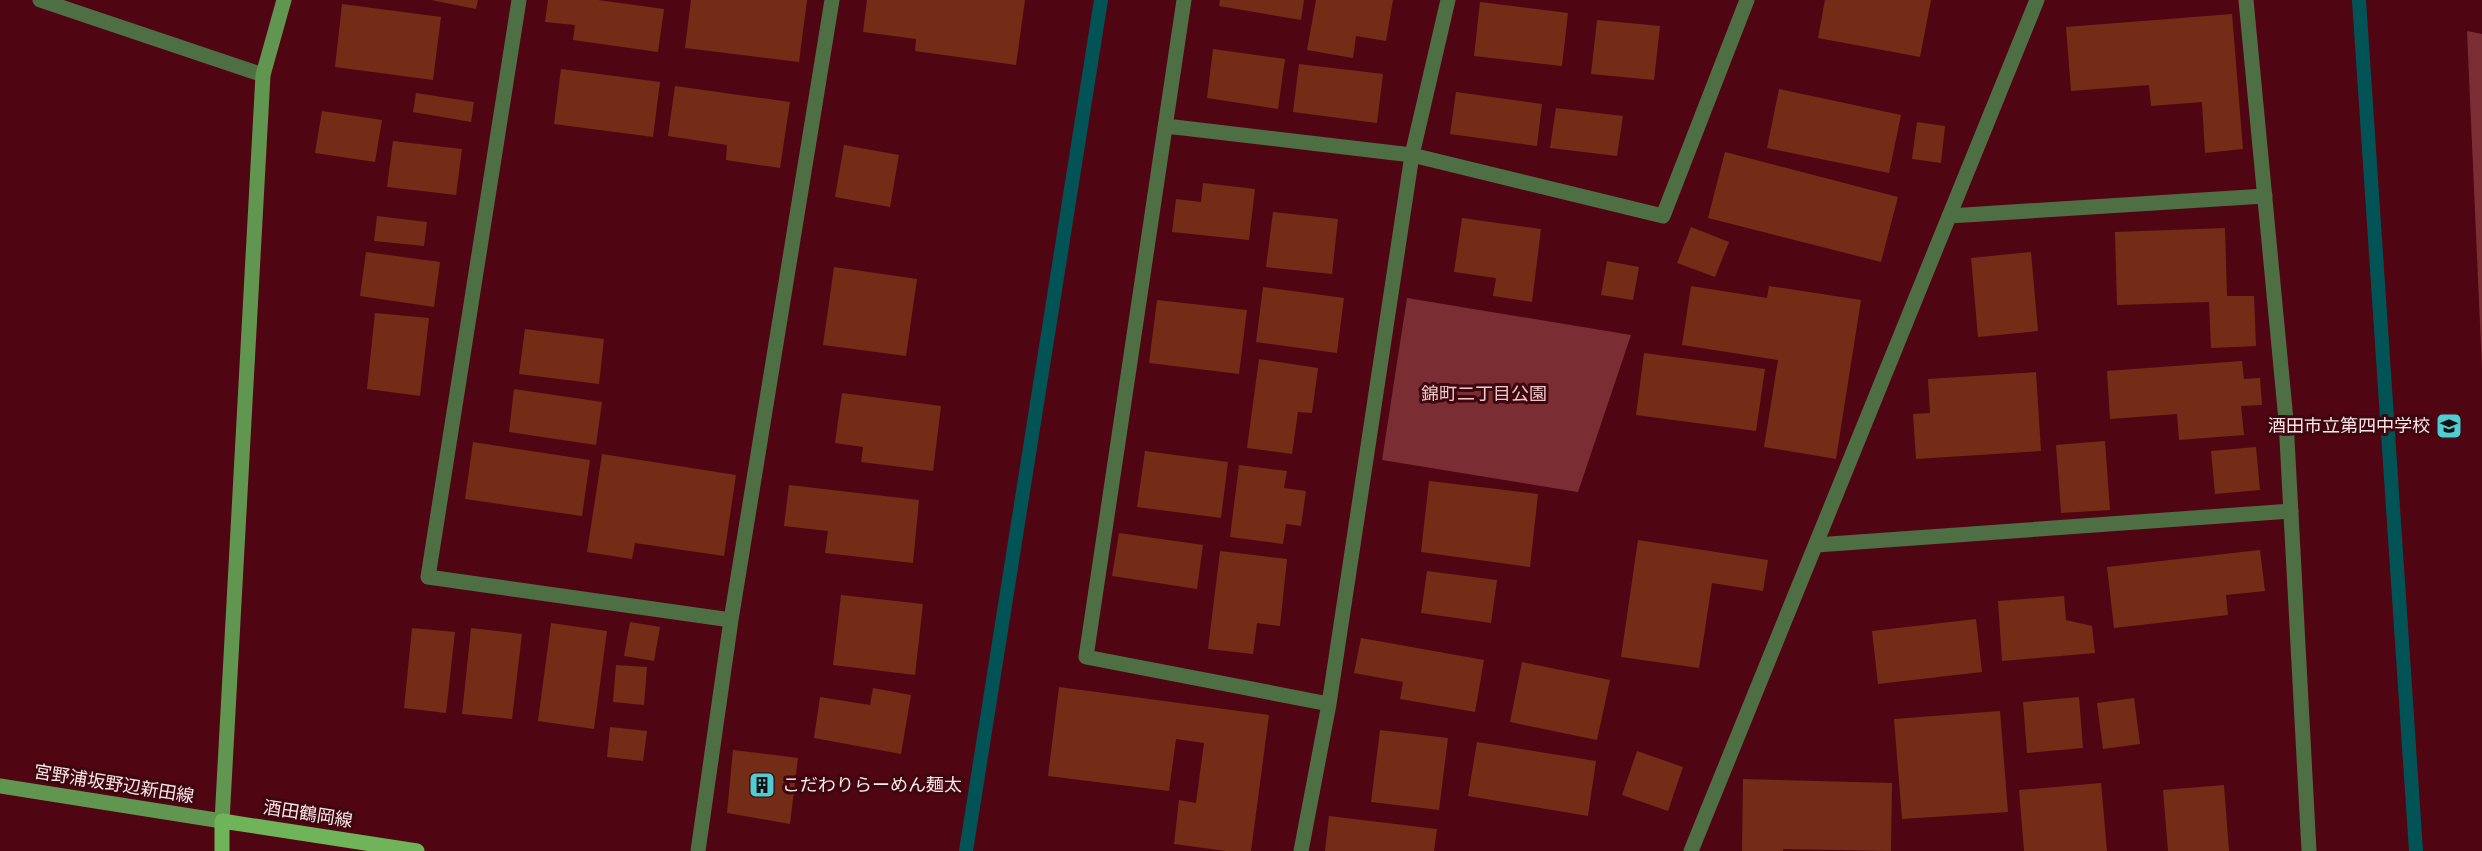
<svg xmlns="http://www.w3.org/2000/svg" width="2482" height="851" font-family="Signika,'Noto Sans JP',sans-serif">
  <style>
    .green { fill: #7a2e34 }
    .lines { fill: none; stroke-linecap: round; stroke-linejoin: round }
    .stream { stroke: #025356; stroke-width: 14 }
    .building { fill: #732d16 }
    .lane { stroke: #4e6f44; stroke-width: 15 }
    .street { stroke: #4e6f44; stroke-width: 15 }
    .secondary { stroke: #619650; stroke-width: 15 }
    .primary { stroke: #6fb458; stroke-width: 15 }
    .labels { text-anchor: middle; stroke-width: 6; stroke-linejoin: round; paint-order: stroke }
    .park-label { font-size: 18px; fill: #edcaca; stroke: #3e060f }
    .poi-label { font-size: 18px; fill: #fbe7e7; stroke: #3e060f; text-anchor: end }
    .street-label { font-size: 18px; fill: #fbe7e7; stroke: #3e060f }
  </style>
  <rect width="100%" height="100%" fill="#500513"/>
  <path class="green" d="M 2467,31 L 2482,34 L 2482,369 Z
    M 1407,298 L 1631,335 L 1578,492 L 1382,460 Z"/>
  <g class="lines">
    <path class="stream" d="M 2359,0 L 2416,851
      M 966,851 L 1101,0"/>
  </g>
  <path class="building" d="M 431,0 L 478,0 L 476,9 Z
    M 548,0 L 598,0 L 664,9 L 658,52 L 573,40 L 575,25 L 545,22 Z
    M 691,0 L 807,0 L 799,62 L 685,48 Z
    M 867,0 L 1025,0 L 1016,65 L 915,51 L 916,39 L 863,32 Z
    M 1220,0 L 1304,0 L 1301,20 L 1219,6 Z
    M 1316,0 L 1393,0 L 1386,41 L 1356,36 L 1353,58 L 1307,50 Z
    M 1825,0 L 1931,0 L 1920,57 L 1818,38 Z
    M 1480,2 L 1568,13 L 1562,66 L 1474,56 Z
    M 342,4 L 441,17 L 433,80 L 335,67 Z
    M 2232,14 L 2243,149 L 2205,153 L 2202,102 L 2151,106 L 2149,85 L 2071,91 L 2066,27 Z
    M 1597,20 L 1660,26 L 1654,80 L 1591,74 Z
    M 1213,49 L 1285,59 L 1278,109 L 1207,98 Z
    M 1299,64 L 1383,74 L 1377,123 L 1293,112 Z
    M 561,69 L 660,82 L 653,137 L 554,124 Z
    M 675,86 L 790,102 L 780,168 L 726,160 L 727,145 L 668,136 Z
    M 1779,89 L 1901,115 L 1889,173 L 1767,148 Z
    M 1456,92 L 1542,104 L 1537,146 L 1450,134 Z
    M 416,93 L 474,102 L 471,122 L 413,112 Z
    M 1556,108 L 1623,116 L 1617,156 L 1550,148 Z
    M 322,111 L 382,120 L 375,162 L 315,153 Z
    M 1917,122 L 1945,126 L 1941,163 L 1912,159 Z
    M 393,141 L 462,149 L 456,195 L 387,187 Z
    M 844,145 L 899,155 L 890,207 L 835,197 Z
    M 1725,152 L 1898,197 L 1881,262 L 1708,218 Z
    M 1203,183 L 1255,189 L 1249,240 L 1172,232 L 1176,199 L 1201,202 Z
    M 1273,212 L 1338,219 L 1332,274 L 1266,267 Z
    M 377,216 L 427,222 L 424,246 L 374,241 Z
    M 1462,218 L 1541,229 L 1532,302 L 1493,296 L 1496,278 L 1454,272 Z
    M 1691,227 L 1729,242 L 1715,277 L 1677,263 Z
    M 2225,228 L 2227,296 L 2254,296 L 2256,346 L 2211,348 L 2209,302 L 2117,305 L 2115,232 Z
    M 366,252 L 440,262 L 434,307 L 360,296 Z
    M 2031,252 L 2038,331 L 1978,337 L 1971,258 Z
    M 1607,261 L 1639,267 L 1633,300 L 1601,295 Z
    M 834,267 L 917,279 L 906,356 L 823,345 Z
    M 1691,286 L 1767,298 L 1769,286 L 1861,300 L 1836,459 L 1764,447 L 1778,360 L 1682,345 Z
    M 1263,287 L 1344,298 L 1337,353 L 1256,342 Z
    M 1157,300 L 1247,310 L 1239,374 L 1149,363 Z
    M 375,313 L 429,318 L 420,396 L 367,389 Z
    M 525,329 L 604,339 L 599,384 L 519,374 Z
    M 1644,353 L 1765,369 L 1756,431 L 1636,415 Z
    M 1259,359 L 1318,368 L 1312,413 L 1298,412 L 1292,454 L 1247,448 Z
    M 2242,361 L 2244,379 L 2260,378 L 2262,405 L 2241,406 L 2244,435 L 2179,440 L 2177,414 L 2110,419 L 2107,371 Z
    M 2036,372 L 2041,451 L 1916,459 L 1913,414 L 1930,413 L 1928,379 Z
    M 514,389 L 602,402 L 596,445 L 509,432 Z
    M 842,393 L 941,406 L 933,471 L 861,462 L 863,447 L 835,443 Z
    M 2105,441 L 2110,510 L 2061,513 L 2056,445 Z
    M 473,442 L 590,460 L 582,516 L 465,499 Z
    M 2256,447 L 2260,490 L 2215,494 L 2211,451 Z
    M 1145,451 L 1228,462 L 1221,518 L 1137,507 Z
    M 602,454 L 736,475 L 724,556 L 635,543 L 632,559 L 587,552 Z
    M 1239,465 L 1287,471 L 1284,488 L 1306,491 L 1301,526 L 1286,524 L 1283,544 L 1230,537 Z
    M 1429,481 L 1538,494 L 1530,567 L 1421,552 Z
    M 789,485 L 919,500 L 913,563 L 825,553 L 828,531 L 784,526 Z
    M 1119,533 L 1203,545 L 1197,589 L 1112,576 Z
    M 1638,540 L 1768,560 L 1763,591 L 1712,583 L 1699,668 L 1621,657 Z
    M 2260,550 L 2265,591 L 2226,595 L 2228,615 L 2114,628 L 2107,567 Z
    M 1220,551 L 1287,559 L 1280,626 L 1257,623 L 1253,654 L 1208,649 Z
    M 1427,571 L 1497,580 L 1491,623 L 1421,613 Z
    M 841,595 L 923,604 L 915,675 L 833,665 Z
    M 2064,596 L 2066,620 L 2092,626 L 2095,653 L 2002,661 L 1998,601 Z
    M 1976,619 L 1982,672 L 1878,684 L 1872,631 Z
    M 630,622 L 660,627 L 654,661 L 624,656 Z
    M 551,623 L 607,631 L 594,729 L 538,721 Z
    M 412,628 L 455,632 L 446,713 L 404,708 Z
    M 471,628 L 522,634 L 512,719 L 462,714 Z
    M 1361,638 L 1484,660 L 1475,712 L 1400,699 L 1403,682 L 1354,673 Z
    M 1522,662 L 1610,680 L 1597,740 L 1510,722 Z
    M 616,665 L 647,667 L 644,705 L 613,702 Z
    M 1059,687 L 1269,715 L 1251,851 L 1226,851 L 1174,844 L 1179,800 L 1196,803 L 1204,743 L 1176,739 L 1169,791 L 1048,776 Z
    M 873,688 L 911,695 L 901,754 L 814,738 L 820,697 L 870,705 Z
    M 2079,697 L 2083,748 L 2027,753 L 2023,702 Z
    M 2134,698 L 2140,744 L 2103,749 L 2097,703 Z
    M 2000,711 L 2008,812 L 1902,819 L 1894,719 Z
    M 610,727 L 647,731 L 643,761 L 607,757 Z
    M 1380,730 L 1448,738 L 1439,810 L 1371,802 Z
    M 1477,742 L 1596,761 L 1588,816 L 1468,796 Z
    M 733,750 L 798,758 L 790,824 L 727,813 Z
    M 1637,751 L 1683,767 L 1668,811 L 1622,795 Z
    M 1743,779 L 1892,783 L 1891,851 L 1783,849 L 1783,851 L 1742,851 Z
    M 2101,783 L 2107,851 L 2024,851 L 2019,790 Z
    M 2224,785 L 2229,851 L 2168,851 L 2163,790 Z
    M 1329,816 L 1437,829 L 1434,851 L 1325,851 Z"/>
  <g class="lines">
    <path class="lane" d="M 1949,216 L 2265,196
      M 1816,545 L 2291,511"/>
    <path class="street" d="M 40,0 L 263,75
      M 519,0 L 428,577 L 731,620
      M 1184,0 L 1086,657 L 1329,704
      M 2246,0 L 2286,420 L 2309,851
      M 1166,126 L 1412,155 L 1663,216 L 1747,0
      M 698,851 L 731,620 L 832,0
      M 1301,851 L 1329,704 L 1412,155 L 1448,0
      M 1691,851 L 2037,0"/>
    <path class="secondary" d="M 0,786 L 222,821 L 263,75 L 284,0"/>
    <path class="primary" d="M 222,851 L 222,821 L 417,851"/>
  </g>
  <defs>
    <g id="school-square" transform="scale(1.35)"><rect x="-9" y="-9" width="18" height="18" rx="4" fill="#51ccd1" stroke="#3e060f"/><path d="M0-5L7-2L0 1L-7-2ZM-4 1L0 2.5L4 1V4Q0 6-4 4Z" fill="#111"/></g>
    <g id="building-square" transform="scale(1.35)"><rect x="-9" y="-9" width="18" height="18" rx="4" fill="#51ccd1" stroke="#3e060f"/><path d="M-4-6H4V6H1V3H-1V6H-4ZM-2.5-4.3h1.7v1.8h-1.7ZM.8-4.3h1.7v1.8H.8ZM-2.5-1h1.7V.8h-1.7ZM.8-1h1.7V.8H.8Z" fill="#111"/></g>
  </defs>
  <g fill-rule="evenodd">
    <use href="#school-square" x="2449" y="426"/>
    <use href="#building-square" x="762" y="785"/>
  </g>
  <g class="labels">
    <g class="park-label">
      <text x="1484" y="400">錦町二丁目公園</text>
    </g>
    <g class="poi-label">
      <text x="2430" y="432">酒田市立第四中学校</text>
      <text x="782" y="791" text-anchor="start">こだわりらーめん麺太</text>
    </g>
    <g class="street-label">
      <text transform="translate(114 784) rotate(9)" y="6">宮野浦坂野辺新田線</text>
      <text transform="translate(308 814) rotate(9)" y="6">酒田鶴岡線</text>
    </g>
  </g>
</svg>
